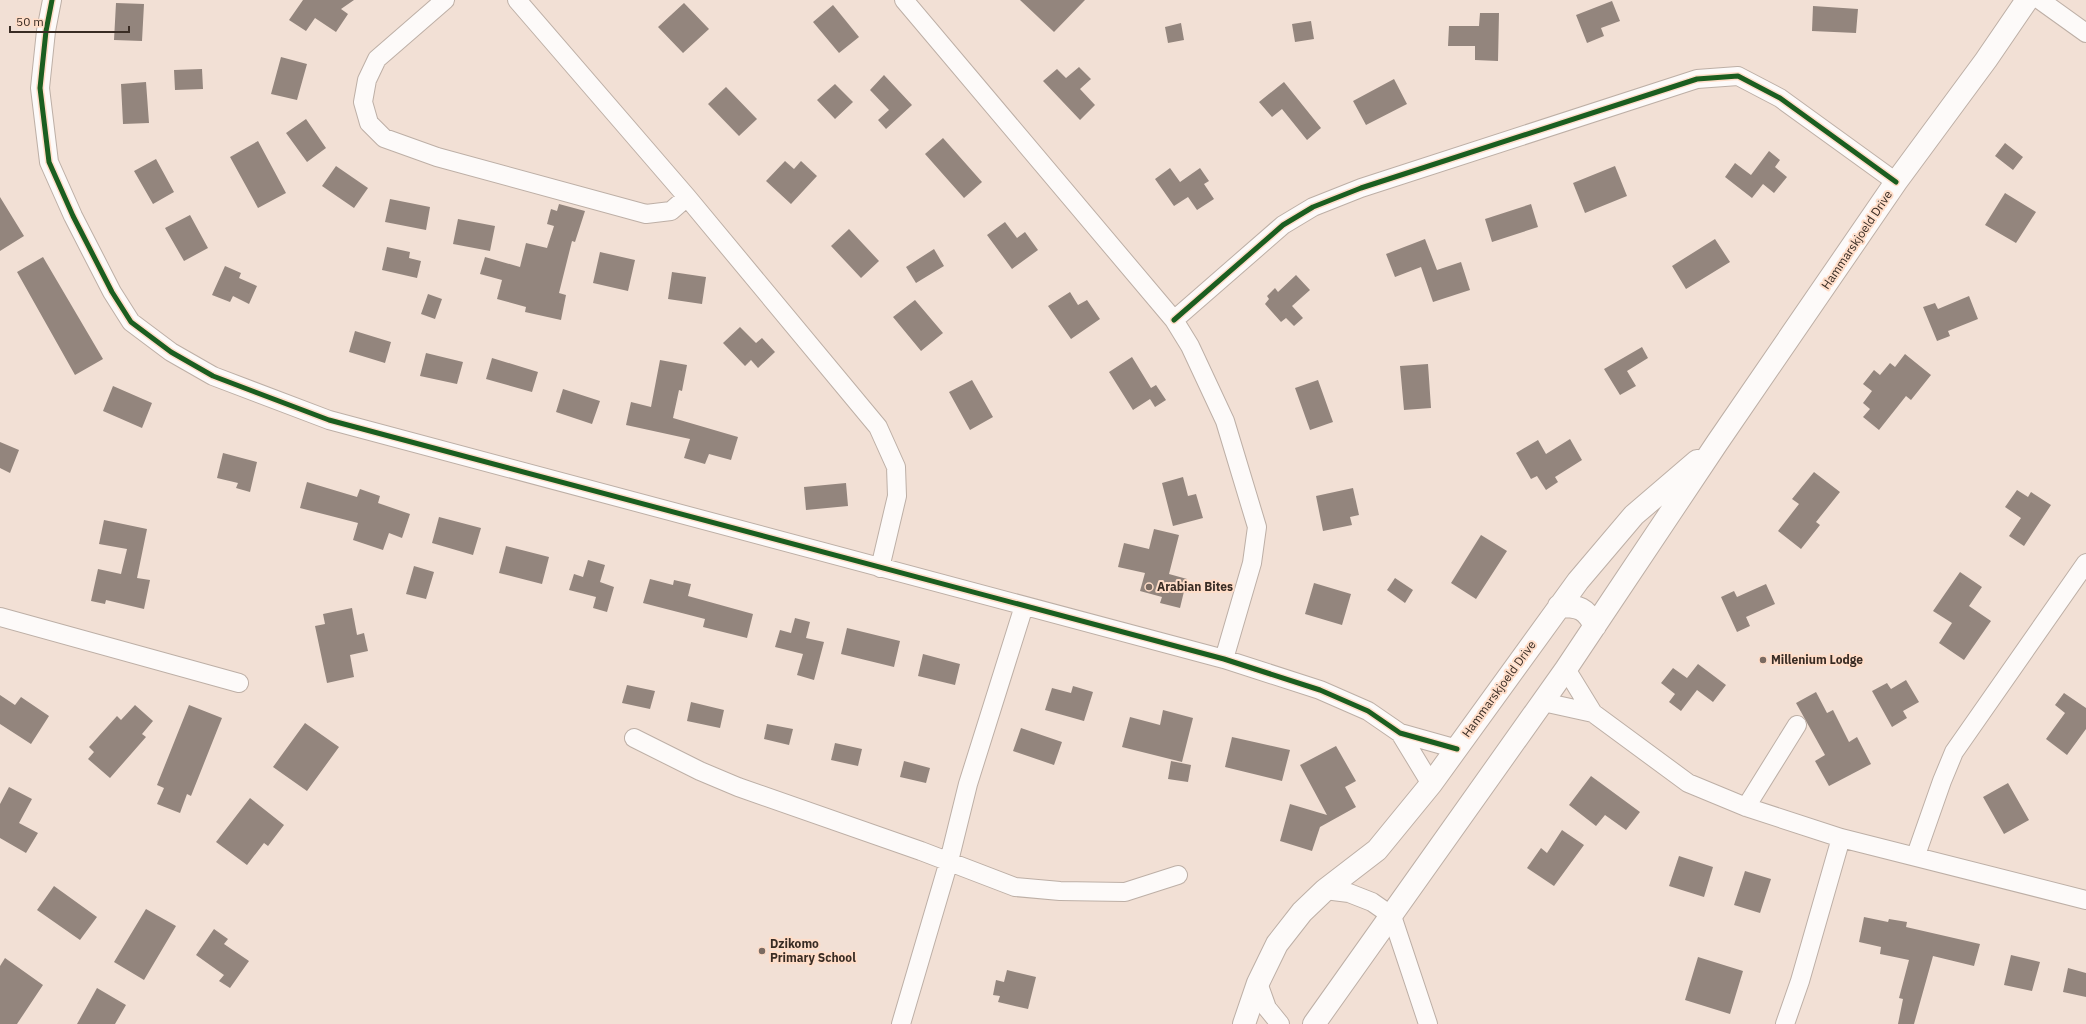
<svg xmlns="http://www.w3.org/2000/svg" width="2086" height="1024" font-family="'IBM Plex Sans',sans-serif">
  <style>
    .building { fill: #93857d }
    .lines { fill: none; stroke-linecap: round; stroke-linejoin: round }
    .minor-casing { stroke: #bdafa6; stroke-width: 20 }
    .secondary-casing { stroke: #bdafa6; stroke-width: 24 }
    .minor { stroke: #fdfaf9; stroke-width: 18 }
    .secondary { stroke: #fdfaf9; stroke-width: 22 }
    .cycleway-casing { stroke: #ffddc8; stroke-width: 8 }
    .cycleway { stroke: #1b5e20; stroke-width: 5 }
    .poi-dot { fill: #7a6b62; stroke: #ffddc8; stroke-width: 1.5 }
    .labels { text-anchor: middle; stroke-width: 4; stroke-linejoin: round; paint-order: stroke }
    .street-label { font-size: 12px; fill: #392c24; stroke: #ffddc8 }
    .poi-label { font-size: 12px; font-weight: bold; fill: #392c24; stroke: #ffddc8; text-anchor: start }
  </style>
  <rect width="100%" height="100%" fill="#f2e0d5"/>
  <path class="building" d="M 303,0 L 354,0 L 341,9 L 348,14 L 336,32 L 315,18 L 306,31 L 289,20 Z
    M 1020,0 L 1085,0 L 1054,32 Z
    M 1612,1 L 1620,21 L 1601,28 L 1604,36 L 1587,43 L 1576,15 Z
    M 116,3 L 144,4 L 142,41 L 114,40 Z
    M 684,3 L 709,29 L 683,53 L 658,27 Z
    M 833,5 L 859,37 L 839,53 L 813,22 Z
    M 1813,6 L 1858,9 L 1856,33 L 1812,31 Z
    M 1480,13 L 1499,13 L 1498,61 L 1475,60 L 1475,46 L 1448,46 L 1449,26 L 1479,26 Z
    M 1311,21 L 1314,39 L 1295,42 L 1292,24 Z
    M 1181,23 L 1184,40 L 1168,43 L 1165,27 Z
    M 281,57 L 307,64 L 297,100 L 271,94 Z
    M 1079,67 L 1091,79 L 1080,89 L 1095,105 L 1080,120 L 1043,81 L 1057,69 L 1066,78 Z
    M 202,69 L 203,89 L 175,90 L 174,70 Z
    M 884,75 L 912,105 L 886,129 L 878,120 L 889,110 L 870,90 Z
    M 1394,79 L 1407,104 L 1366,125 L 1353,101 Z
    M 146,82 L 149,123 L 123,124 L 121,84 Z
    M 1284,82 L 1321,128 L 1307,140 L 1282,109 L 1272,117 L 1259,102 Z
    M 835,84 L 853,102 L 835,119 L 817,100 Z
    M 726,87 L 757,119 L 739,136 L 708,104 Z
    M 306,119 L 326,148 L 307,162 L 286,133 Z
    M 943,138 L 982,182 L 964,198 L 925,154 Z
    M 258,141 L 286,193 L 258,208 L 230,157 Z
    M 2005,143 L 2023,157 L 2013,170 L 1995,156 Z
    M 1769,151 L 1780,160 L 1775,167 L 1787,177 L 1774,193 L 1763,184 L 1752,198 L 1725,177 L 1735,163 L 1751,175 Z
    M 156,159 L 174,192 L 153,204 L 134,171 Z
    M 785,161 L 794,169 L 801,161 L 817,176 L 791,204 L 766,181 Z
    M 336,166 L 368,188 L 354,208 L 322,186 Z
    M 1615,166 L 1627,196 L 1585,213 L 1573,183 Z
    M 1170,168 L 1180,182 L 1200,168 L 1209,181 L 1204,184 L 1214,199 L 1197,210 L 1188,197 L 1174,206 L 1155,179 Z
    M 2005,193 L 2036,212 L 2016,243 L 1985,225 Z
    M 0,197 L 24,236 L 0,251 Z
    M 390,199 L 430,207 L 426,230 L 385,222 Z
    M 559,204 L 585,211 L 575,242 L 572,241 L 559,293 L 566,295 L 561,320 L 525,312 L 526,307 L 497,299 L 502,280 L 480,274 L 485,257 L 520,267 L 526,243 L 547,248 L 554,226 L 547,224 L 551,209 L 557,211 Z
    M 1531,204 L 1538,227 L 1492,242 L 1485,219 Z
    M 190,215 L 208,248 L 184,261 L 165,228 Z
    M 458,219 L 495,226 L 490,251 L 453,244 Z
    M 1005,222 L 1017,238 L 1025,232 L 1038,250 L 1012,269 L 987,235 Z
    M 849,229 L 879,261 L 861,278 L 831,246 Z
    M 1425,239 L 1437,270 L 1461,262 L 1470,290 L 1433,302 L 1421,267 L 1395,277 L 1386,254 Z
    M 1715,239 L 1730,262 L 1686,289 L 1672,266 Z
    M 387,247 L 410,252 L 409,258 L 421,261 L 417,278 L 382,270 Z
    M 934,249 L 944,266 L 916,283 L 906,267 Z
    M 600,252 L 635,260 L 628,291 L 593,283 Z
    M 43,257 L 103,359 L 75,375 L 17,272 Z
    M 225,266 L 241,273 L 239,278 L 257,286 L 249,304 L 233,296 L 230,302 L 212,295 Z
    M 672,272 L 706,277 L 702,304 L 668,299 Z
    M 1296,275 L 1310,290 L 1292,306 L 1303,318 L 1294,326 L 1286,318 L 1281,322 L 1265,304 L 1269,299 L 1267,296 L 1275,288 L 1278,292 Z
    M 1070,292 L 1078,305 L 1087,300 L 1100,319 L 1071,339 L 1048,306 Z
    M 428,294 L 442,299 L 435,319 L 421,314 Z
    M 1969,296 L 1978,319 L 1948,331 L 1950,336 L 1937,341 L 1923,307 L 1935,303 L 1938,309 Z
    M 915,300 L 943,333 L 921,351 L 893,317 Z
    M 740,327 L 756,343 L 762,338 L 775,352 L 758,368 L 751,360 L 745,366 L 723,343 Z
    M 355,331 L 391,342 L 385,363 L 349,352 Z
    M 1642,347 L 1648,358 L 1627,371 L 1636,386 L 1620,395 L 1604,369 Z
    M 426,353 L 463,362 L 457,384 L 420,376 Z
    M 1905,354 L 1931,375 L 1911,400 L 1906,396 L 1879,430 L 1863,417 L 1870,409 L 1863,403 L 1872,391 L 1863,384 L 1874,370 L 1880,375 L 1890,363 L 1895,367 Z
    M 1132,357 L 1151,388 L 1156,385 L 1166,400 L 1155,407 L 1150,399 L 1133,410 L 1109,372 Z
    M 492,358 L 538,372 L 532,392 L 486,379 Z
    M 660,360 L 687,365 L 682,391 L 679,390 L 673,418 L 738,437 L 731,460 L 709,454 L 705,464 L 684,458 L 690,439 L 626,425 L 631,402 L 651,407 Z
    M 1428,364 L 1431,408 L 1404,410 L 1400,366 Z
    M 972,380 L 993,417 L 970,430 L 949,392 Z
    M 1318,380 L 1333,422 L 1310,430 L 1295,388 Z
    M 113,386 L 152,403 L 142,428 L 103,411 Z
    M 563,389 L 600,401 L 592,424 L 556,412 Z
    M 1570,439 L 1582,460 L 1555,477 L 1558,482 L 1546,490 L 1537,476 L 1531,479 L 1516,453 L 1538,440 L 1546,454 Z
    M 0,442 L 19,450 L 10,473 L 0,468 Z
    M 223,453 L 257,462 L 250,492 L 236,488 L 238,483 L 217,478 Z
    M 1814,472 L 1840,492 L 1816,522 L 1820,525 L 1801,549 L 1778,531 L 1799,504 L 1792,499 Z
    M 1183,477 L 1188,496 L 1196,494 L 1203,518 L 1173,526 L 1162,483 Z
    M 307,482 L 357,497 L 360,489 L 380,496 L 378,503 L 410,514 L 402,538 L 389,533 L 383,550 L 353,540 L 358,523 L 300,508 Z
    M 846,483 L 848,506 L 806,510 L 804,487 Z
    M 1353,488 L 1359,515 L 1350,517 L 1352,525 L 1323,531 L 1316,496 Z
    M 2017,490 L 2028,497 L 2031,492 L 2051,505 L 2024,546 L 2009,536 L 2021,518 L 2005,507 Z
    M 439,517 L 481,528 L 473,555 L 432,543 Z
    M 104,520 L 147,529 L 137,578 L 150,580 L 144,609 L 106,600 L 105,604 L 91,601 L 98,569 L 121,574 L 127,549 L 99,544 Z
    M 1154,529 L 1179,535 L 1169,574 L 1187,579 L 1180,608 L 1160,603 L 1162,597 L 1140,591 L 1145,573 L 1118,567 L 1124,543 L 1149,549 Z
    M 1481,535 L 1507,551 L 1476,599 L 1451,583 Z
    M 506,546 L 549,557 L 542,584 L 499,573 Z
    M 588,560 L 605,565 L 600,582 L 614,587 L 607,612 L 593,608 L 596,597 L 569,590 L 574,574 L 583,577 Z
    M 414,566 L 434,572 L 426,599 L 406,594 Z
    M 1960,572 L 1982,587 L 1969,606 L 1991,621 L 1964,660 L 1939,643 L 1952,623 L 1933,611 Z
    M 1395,578 L 1413,590 L 1405,603 L 1387,590 Z
    M 650,579 L 673,585 L 674,580 L 691,584 L 688,596 L 753,614 L 747,638 L 703,627 L 705,619 L 643,603 Z
    M 1314,583 L 1351,594 L 1342,625 L 1305,614 Z
    M 1766,584 L 1775,604 L 1746,617 L 1750,626 L 1737,632 L 1721,597 L 1734,591 L 1737,597 Z
    M 352,608 L 357,635 L 364,633 L 368,651 L 350,655 L 354,677 L 327,683 L 315,626 L 325,624 L 323,614 Z
    M 795,618 L 810,622 L 806,638 L 824,642 L 814,680 L 797,675 L 803,654 L 775,647 L 780,630 L 791,633 Z
    M 847,628 L 900,641 L 894,667 L 841,654 Z
    M 923,654 L 960,664 L 955,685 L 918,676 Z
    M 1698,664 L 1726,685 L 1713,702 L 1697,690 L 1681,711 L 1669,702 L 1675,694 L 1661,683 L 1673,668 L 1687,678 Z
    M 1906,680 L 1919,702 L 1903,711 L 1907,718 L 1892,727 L 1872,691 L 1887,683 L 1891,689 Z
    M 627,685 L 655,691 L 650,709 L 622,703 Z
    M 1073,686 L 1093,692 L 1084,721 L 1045,710 L 1052,688 L 1071,693 Z
    M 1816,692 L 1827,713 L 1833,710 L 1849,742 L 1857,737 L 1871,764 L 1829,786 L 1815,761 L 1825,755 L 1796,703 Z
    M 2064,693 L 2086,708 L 2086,729 L 2067,755 L 2046,739 L 2065,713 L 2055,705 Z
    M 0,695 L 15,705 L 21,697 L 49,716 L 31,744 L 0,724 Z
    M 691,702 L 724,710 L 720,728 L 687,721 Z
    M 135,705 L 153,721 L 142,734 L 146,737 L 110,778 L 88,759 L 94,752 L 89,747 L 117,716 L 121,720 Z
    M 189,705 L 222,718 L 191,796 L 187,794 L 180,813 L 157,804 L 164,788 L 157,785 Z
    M 1163,710 L 1193,718 L 1182,762 L 1122,747 L 1130,717 L 1160,725 Z
    M 305,723 L 339,747 L 307,791 L 273,767 Z
    M 767,724 L 793,729 L 789,745 L 764,739 Z
    M 1021,728 L 1062,742 L 1054,765 L 1013,751 Z
    M 1232,737 L 1290,750 L 1282,781 L 1225,767 Z
    M 835,743 L 862,749 L 858,766 L 831,760 Z
    M 1336,746 L 1356,781 L 1345,787 L 1356,807 L 1320,827 L 1312,851 L 1280,841 L 1290,804 L 1327,815 L 1300,765 Z
    M 904,761 L 930,768 L 926,783 L 900,777 Z
    M 1171,761 L 1191,765 L 1188,782 L 1168,779 Z
    M 1591,776 L 1640,812 L 1626,830 L 1605,815 L 1596,826 L 1569,805 Z
    M 2008,783 L 2029,820 L 2004,834 L 1983,797 Z
    M 9,787 L 32,799 L 19,823 L 38,833 L 26,853 L 0,838 L 0,804 Z
    M 250,798 L 284,825 L 268,846 L 264,843 L 247,865 L 216,842 Z
    M 1562,830 L 1584,845 L 1554,886 L 1527,868 L 1541,848 L 1547,853 Z
    M 1679,856 L 1713,867 L 1704,897 L 1669,886 Z
    M 1745,871 L 1771,879 L 1760,913 L 1734,905 Z
    M 54,886 L 97,917 L 80,940 L 37,910 Z
    M 146,909 L 176,926 L 144,980 L 114,962 Z
    M 1864,917 L 1888,922 L 1889,919 L 1907,922 L 1906,927 L 1980,944 L 1974,966 L 1933,956 L 1914,1024 L 1898,1024 L 1903,999 L 1899,998 L 1909,960 L 1880,954 L 1881,947 L 1859,942 Z
    M 214,929 L 228,939 L 224,944 L 249,961 L 230,988 L 219,981 L 224,975 L 196,955 Z
    M 2011,955 L 2040,962 L 2032,991 L 2004,985 Z
    M 1698,957 L 1743,971 L 1730,1014 L 1685,1000 Z
    M 5,958 L 43,985 L 17,1024 L 0,1024 L 0,966 Z
    M 2068,968 L 2086,973 L 2086,997 L 2063,992 Z
    M 1007,970 L 1036,977 L 1028,1009 L 998,1002 L 1000,996 L 993,995 L 996,980 L 1004,982 Z
    M 97,988 L 126,1005 L 115,1024 L 77,1024 Z"/>
  <g class="lines">
    <g class="minor-casing">
      <path id="minor" d="M 52,0 L 46,31 L 40,88 L 49,162 L 73,216 L 112,292 L 131,322 L 171,352 L 213,376 L 329,420 L 1224,659 L 1320,690 L 1368,711 L 1400,733 L 1457,749
        M 445,0 L 377,59 L 367,80 L 363,102 L 369,123 L 384,138 L 437,157 L 646,214 L 671,211 L 687,197
        M 517,0 L 687,197 L 878,427 L 896,467 L 897,496 L 880,568
        M 904,0 L 1174,320 L 1190,346 L 1225,421 L 1257,527 L 1252,563 L 1224,659
        M 2040,0 L 2086,33
        M 1174,320 L 1283,225 L 1313,207 L 1361,188 L 1697,79 L 1738,76 L 1780,98 L 1896,182
        M 0,617 L 239,683
        M 1566,669 L 1593,713 L 1688,783 L 1746,807 L 1841,838 L 2086,900
        M 1543,702 L 1593,713
        M 1400,733 L 1431,784
        M 634,738 L 700,771 L 738,787 L 921,851 L 1015,887 L 1060,891 L 1125,892 L 1178,875
        M 1746,807 L 1797,725
        M 1916,855 L 1942,781 L 1954,752 L 2086,563
        M 1325,890 L 1349,893 L 1372,902 L 1392,916 L 1428,1024
        M 1258,983 L 1267,1008 L 1280,1024
        M 901,1024 L 949,861 L 968,784 L 1024,606
        M 1785,1024 L 1800,981 L 1841,838"/>
    </g>
    <g class="secondary-casing">
      <path id="secondary" d="M 1559,606 C 1579,606 1586,608 1595,626
        M 1244,1024 L 1258,983 L 1277,944 L 1302,912 L 1325,890 L 1377,850 L 1431,784 L 1578,581 L 1634,515 L 1697,461
        M 1314,1024 L 1566,669 L 1717,443 L 1896,182 L 1986,60 L 2027,0"/>
    </g>
    <use href="#minor" class="minor"/>
    <use href="#secondary" class="secondary"/>
    <g class="cycleway-casing">
      <path id="cycleway" d="M 52,0 L 46,31 L 40,88 L 49,162 L 73,216 L 112,292 L 131,322 L 171,352 L 213,376 L 329,420 L 1224,659 L 1320,690 L 1368,711 L 1400,733 L 1457,749
        M 1174,320 L 1283,225 L 1313,207 L 1361,188 L 1697,79 L 1738,76 L 1780,98 L 1896,182"/>
    </g>
    <use href="#cycleway" class="cycleway"/>
  </g>
  <g class="poi-dot">
    <circle cx="1149" cy="587" r="4"/>
    <circle cx="1763" cy="660" r="4"/>
    <circle cx="762" cy="951" r="4"/>
  </g>
  <g class="labels">
    <g class="street-label">
      <text transform="translate(1857 240) rotate(-56)" y="4">Hammarskjoeld Drive</text>
      <text transform="translate(1499 689) rotate(-54)" y="4">Hammarskjoeld Drive</text>
    </g>
    <g class="poi-label">
      <text x="1157" y="591">Arabian Bites</text>
      <text x="1771" y="664">Millenium Lodge</text>
      <text x="770" y="948">Dzikomo<tspan x="770" dy="14">Primary School</tspan></text>
    </g>
  </g>
  <path d="M10 26v6h119v-6" fill="none" stroke="#392c24" stroke-width="2"/>
  <text x="16" y="26" font-size="12" fill="#392c24" stroke="#ffddc8" stroke-width="3" paint-order="stroke">50 m</text>
</svg>
